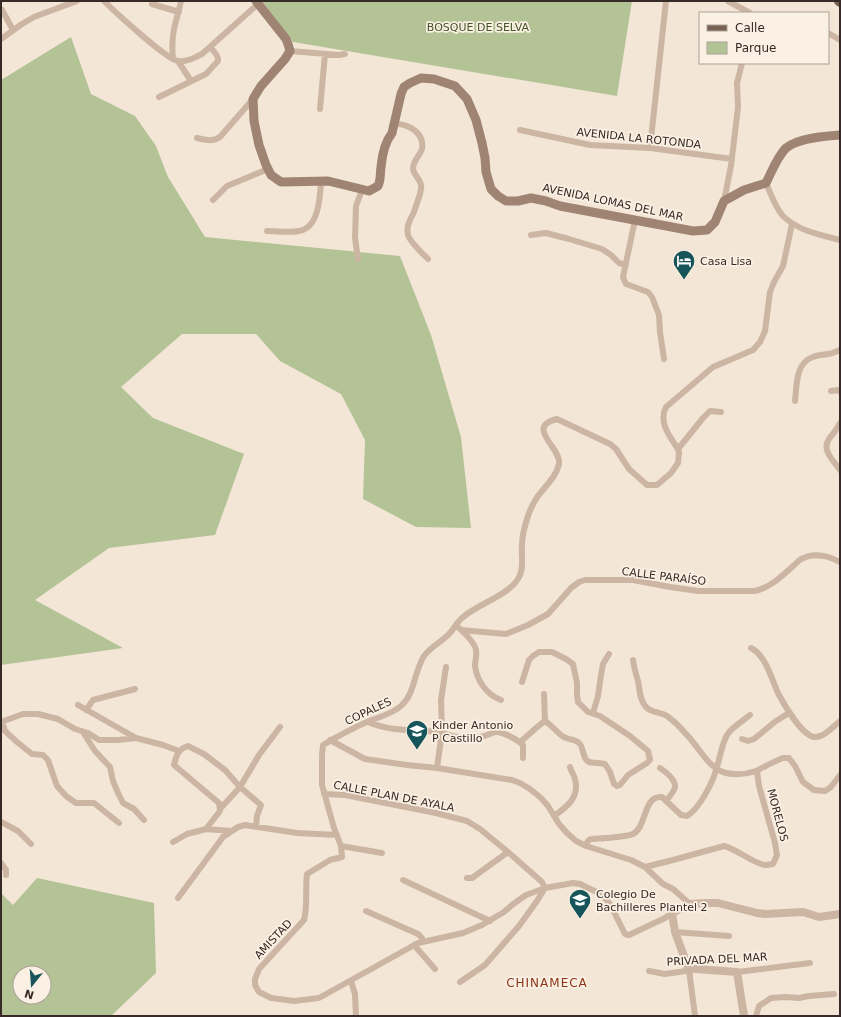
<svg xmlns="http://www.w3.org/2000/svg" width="841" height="1017" font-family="'DejaVu Sans',sans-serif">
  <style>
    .green { fill: #b3c396; fill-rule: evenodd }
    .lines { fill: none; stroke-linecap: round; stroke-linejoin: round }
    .minor { stroke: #ccb5a2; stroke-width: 6 }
    .tertiary { stroke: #ccb5a2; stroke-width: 8 }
    .secondary { stroke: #9f8373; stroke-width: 9 }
    .primary { stroke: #796154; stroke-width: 10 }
    .labels { text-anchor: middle; stroke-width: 3.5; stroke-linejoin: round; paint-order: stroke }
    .park-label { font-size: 11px; fill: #445627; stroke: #faf0e3 }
    .street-label { font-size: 11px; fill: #352a25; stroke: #faf0e3 }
    .poi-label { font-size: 11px; fill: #352a25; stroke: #faf0e3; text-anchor: start }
    .neighbourhood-label { font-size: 12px; letter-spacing: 1px; fill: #8b3417; stroke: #faf0e3 }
  </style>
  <rect width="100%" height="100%" fill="#f3e6d7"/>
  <path class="green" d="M 262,1 L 632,1 L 617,96 L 293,42 Z
    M 71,37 L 91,94 L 135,116 L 156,146 L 168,177 L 205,237 L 400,256 L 431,335 L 461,437 L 471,528 L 416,527 L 363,499 L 365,440 L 341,394 L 280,361 L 256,334 L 182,334 L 121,387 L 153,418 L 244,454 L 215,535 L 109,548 L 35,600 L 123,648 L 1,665 L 1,80 Z
    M 37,878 L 154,903 L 156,973 L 111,1016 L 1,1016 L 1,893 L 13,905 ZM 20,973 L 44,973 L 44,997 L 20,997 Z"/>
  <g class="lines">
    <path class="minor" d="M 104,1 C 115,12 166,59 178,61 C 187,62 194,58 202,54 L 258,4
      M 728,1 L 750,13
      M 152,4 L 179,12
      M 2,10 L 13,30
      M 828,33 L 840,40
      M 1,39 L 22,24 L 34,17 L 77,1
      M 290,51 L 339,55 L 345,54
      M 173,59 C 172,49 172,39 174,29 C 176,20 179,11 181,1
      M 178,61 L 191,81
      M 159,97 L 206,74 L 218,61 C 219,55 213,51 210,47
      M 320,109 L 325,54
      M 394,124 C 408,123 425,133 422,149 C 420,156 413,160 413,169 C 414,175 420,179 421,185 C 422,188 420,192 420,194 C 418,200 416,206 414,212 C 410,220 406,226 408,235 C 410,242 422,253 428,259
      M 520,130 L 590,145 L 650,148 L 732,159
      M 197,138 C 205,140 213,142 220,137 L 253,99
      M 650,148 L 666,1
      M 766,183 C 771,194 775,207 783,216 C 798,231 821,235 840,240
      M 213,200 L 227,186 L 268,169
      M 724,201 L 731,166 L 738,107 L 737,83 L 742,63
      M 635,220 L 623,277 L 626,284 L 648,292 L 652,297 L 659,315 L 660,332 L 664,359
      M 267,231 C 277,231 289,233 299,231 C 319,228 320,197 321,181
      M 531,235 L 546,233 L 569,239 L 602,249 L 611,255 L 619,263 L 626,265
      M 358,259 L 355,238 L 356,206 L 362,190
      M 831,391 L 838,390 L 840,392
      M 795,401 C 797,386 795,363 813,357 C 817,355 823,355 828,354 C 832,354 836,352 840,350
      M 840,423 C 837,430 833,433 829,439 C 821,450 834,461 840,470
      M 678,449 L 703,418 L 710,411 L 721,412
      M 455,627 L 458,627 L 461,630 L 506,634 L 528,625 L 548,614 L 571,588 L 579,582 L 585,580 L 633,580 L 670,587 L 698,591 L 754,591 C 772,588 787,571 801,559 C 814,552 827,555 840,562
      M 461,630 C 466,634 475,644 476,650 C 477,656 475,661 475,666 C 477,681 487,695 501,700
      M 751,648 C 766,655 772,681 779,695 C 785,706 802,735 814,737 C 816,737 818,737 820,736 C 826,735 835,725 840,721
      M 633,660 C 634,668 636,674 638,681 C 640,690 639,699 646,707 C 651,713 661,712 667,716 C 674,721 680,727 685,733 C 698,745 708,769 726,773 C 735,775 747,774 756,771 C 759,770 761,768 764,767 C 767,765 780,759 783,758 C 784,758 787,758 789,758 L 795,766 L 803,782 L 814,790 L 825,791 L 831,787 L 840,775
      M 522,682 L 529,660 L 533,656 L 539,652 L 552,652 L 566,659 L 573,664 L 577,683 L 577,695 L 578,702 L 588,712 L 600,716 L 630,736 L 648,751 L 650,760 L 647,763 L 628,775 L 620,785 L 617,786 L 614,784 L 610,772 L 605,764 C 601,763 593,763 589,762 C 582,759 584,747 579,743 C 575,739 569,740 564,737 C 558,734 553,726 545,721
      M 544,694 L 545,721
      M 78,705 L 136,738
      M 86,710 L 93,700 L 135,689
      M 593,713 L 598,696 L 601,675 L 603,664 L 609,654
      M 1,722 L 23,714 L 38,714 L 58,719 L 75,729 L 88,733 L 99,740 L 118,740 L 136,738 L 163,745 L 179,751
      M 2,722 L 5,731 L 17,742 L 32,754 L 43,755 L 48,760 L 57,786 L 66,796 L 76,803 L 94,803 L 119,823
      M 368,722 C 391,732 417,730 442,732 C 451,737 469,739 479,737 C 485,737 490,733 495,732 C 502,731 518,740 523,745 L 523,758
      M 83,732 L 95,751 L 110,767 L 113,781 L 118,793 L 123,803 L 134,809 L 144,820
      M 742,739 L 748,741 L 754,739 L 776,721 L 789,713
      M 330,740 L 365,759 L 407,765 L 437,768 L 512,780 L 520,783 L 530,789 L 541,798 L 548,806 L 559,824 L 566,832 L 576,841 L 586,846 L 631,860 L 645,867 L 663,884 L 673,889 L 690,904
      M 520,742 C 529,735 536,727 545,721
      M 437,768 L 442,732 L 441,700 L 446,667
      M 660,768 C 665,771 676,780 675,787 C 674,792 669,797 666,801
      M 324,794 L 345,795 L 436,813 L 467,821 L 480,829 L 508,852 L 542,882 L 545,888
      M 220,809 L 240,787 L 259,755 L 280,727
      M 554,816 C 567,807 580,797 575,779 C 574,775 571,771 570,767
      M 1,822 L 18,831 L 31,844
      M 206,829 L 220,811 L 219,803 L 174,765 C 176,756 178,749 188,746 L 204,754 L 225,770 L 240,787 L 261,805 L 257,816 L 256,827
      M 173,842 L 187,834 L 206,829 L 231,831
      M 341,846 L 382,853
      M 586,846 C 586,844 588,841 589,840 C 593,838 600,839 605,838 C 610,838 629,836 633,834 C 647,827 643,795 662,797 L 681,815 L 687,816 C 700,808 713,782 717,767 C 720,757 722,744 727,735 C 731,728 744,720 750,715
      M 1,863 L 6,870 L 6,875
      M 645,867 L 673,860 L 724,846 C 737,849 755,865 766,865 C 768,865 771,864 773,864 L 777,855 L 775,843 L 759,786 L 757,771
      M 467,878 L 472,878 L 508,852
      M 403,880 L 490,921
      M 178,898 L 223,837 L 238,827 L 245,825 L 297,833 L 337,835
      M 366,911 L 418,934 L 422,938 L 422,942
      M 672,913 L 665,918 L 629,935 L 625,934 L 610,904 L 601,894 L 580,884 L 573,883 L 545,888 L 526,895 L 512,905 L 504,912 L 482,925 L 463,933 L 418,943 L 319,998 L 294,1001 L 271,998 L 259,992 L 255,985 L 255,979 L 259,969 L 304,920 C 308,905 305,890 307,874 L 330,860 L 342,857 L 341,846 L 334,828 L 322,785 L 322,755 L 323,745 C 338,736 353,728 369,721 C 379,717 393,714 402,705 C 415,693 414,672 424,656 C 430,648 439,643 447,636 C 453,631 456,623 462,618 C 478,603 512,595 520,575 C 524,566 521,555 522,545 C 522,535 525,525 528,516 C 530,510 533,504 536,499 C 543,488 556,478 559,464 C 562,448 524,427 557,419 L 610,444 L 616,449 L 629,469 L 647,485 L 657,485 L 671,473 L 678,463 L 679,453 L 678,449 C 670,437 658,422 666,407 L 713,367 L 753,350 L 760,342 L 765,331 L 770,292 L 774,282 L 783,266 L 792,224
      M 675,932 L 729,936
      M 414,945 L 435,969
      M 689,970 L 695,1016
      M 649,971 L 665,974 L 693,970
      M 737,972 L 810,963
      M 351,981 L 355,994 L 356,1016
      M 460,982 L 485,965 L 519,926 L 537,901 L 545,888
      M 756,1016 L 759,1006 L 771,998 L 786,997 L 799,998 L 809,996 L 834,994"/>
    <path class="tertiary" d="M 696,969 L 737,972 L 744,1016
      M 689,970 L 675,932 L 672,913 L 690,904 L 706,903 L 718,903 L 757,913 L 765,914 L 803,912 L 819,917 L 840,914"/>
    <path class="secondary" d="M 256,1 L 286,39 L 288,44 L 290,51 L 285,59 L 261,86 L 253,99 L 254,121 L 259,145 L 266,165 L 271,175 L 281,182 L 328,181 L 369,191 L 378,186 C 381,180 380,174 381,167 C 382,156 385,142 392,133 L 401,94 L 404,87 L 410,83 L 421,78 L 434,79 L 455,86 L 467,99 L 476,120 L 482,143 L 485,158 L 486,172 L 491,189 L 498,196 L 506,201 L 518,201 L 531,198 L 546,201 L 560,206 L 693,231 L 707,230 L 715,222 L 724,201 L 744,190 L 766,183 C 772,171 777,157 786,148 C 798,138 825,136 840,135"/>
    <path class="primary" d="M 839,1 L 840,2"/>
  </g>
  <defs>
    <g id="hotel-pin" transform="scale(1.15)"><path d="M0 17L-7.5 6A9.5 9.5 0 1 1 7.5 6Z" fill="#17555a" stroke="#faf0e3"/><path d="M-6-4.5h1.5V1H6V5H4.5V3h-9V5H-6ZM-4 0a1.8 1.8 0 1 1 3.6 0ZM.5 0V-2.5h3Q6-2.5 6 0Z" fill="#fff"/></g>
    <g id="school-pin" transform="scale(1.15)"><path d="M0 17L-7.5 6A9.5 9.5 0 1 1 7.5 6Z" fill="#17555a" stroke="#faf0e3"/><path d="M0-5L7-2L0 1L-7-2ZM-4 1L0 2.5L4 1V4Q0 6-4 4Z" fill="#fff"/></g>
  </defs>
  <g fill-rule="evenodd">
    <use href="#hotel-pin" x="684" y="261"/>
    <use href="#school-pin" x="417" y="731"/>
    <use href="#school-pin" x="580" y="900"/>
  </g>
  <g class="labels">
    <g class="park-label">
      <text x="478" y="31">BOSQUE DE SELVA</text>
    </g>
    <g class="street-label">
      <text transform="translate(639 138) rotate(6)" y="4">AVENIDA LA ROTONDA</text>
      <text transform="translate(613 202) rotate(12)" y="4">AVENIDA LOMAS DEL MAR</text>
      <text transform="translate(664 576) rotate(7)" y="4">CALLE PARAÍSO</text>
      <text transform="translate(368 711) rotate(-25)" y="4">COPALES</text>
      <text transform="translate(394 796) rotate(11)" y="4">CALLE PLAN DE AYALA</text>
      <text transform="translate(778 815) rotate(75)" y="4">MORELOS</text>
      <text transform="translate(273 939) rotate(-47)" y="4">AMISTAD</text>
      <text transform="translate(717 959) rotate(-3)" y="4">PRIVADA DEL MAR</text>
    </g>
    <g class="poi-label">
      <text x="700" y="265">Casa Lisa</text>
      <text x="432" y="729">Kinder Antonio<tspan x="432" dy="13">P Castillo</tspan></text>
      <text x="596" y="898">Colegio De<tspan x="596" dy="13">Bachilleres Plantel 2</tspan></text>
    </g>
    <g class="neighbourhood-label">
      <text x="547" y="987">CHINAMECA</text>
    </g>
  </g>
  <rect width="841" height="1017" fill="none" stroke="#352a25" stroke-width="4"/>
  <rect x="699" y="12" width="130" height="52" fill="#faf0e3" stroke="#aba197"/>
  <rect x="707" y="25" width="20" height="6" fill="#796154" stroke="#aba197"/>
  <text x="735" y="32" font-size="12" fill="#352a25">Calle</text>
  <rect x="707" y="42" width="20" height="12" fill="#b3c396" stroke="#aba197"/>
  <text x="735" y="52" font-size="12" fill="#352a25">Parque</text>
  <g transform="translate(32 985) rotate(197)"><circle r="19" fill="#faf0e3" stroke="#aba197"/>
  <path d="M0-3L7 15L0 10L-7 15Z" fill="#17555a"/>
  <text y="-6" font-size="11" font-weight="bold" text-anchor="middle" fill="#352a25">N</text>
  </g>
</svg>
